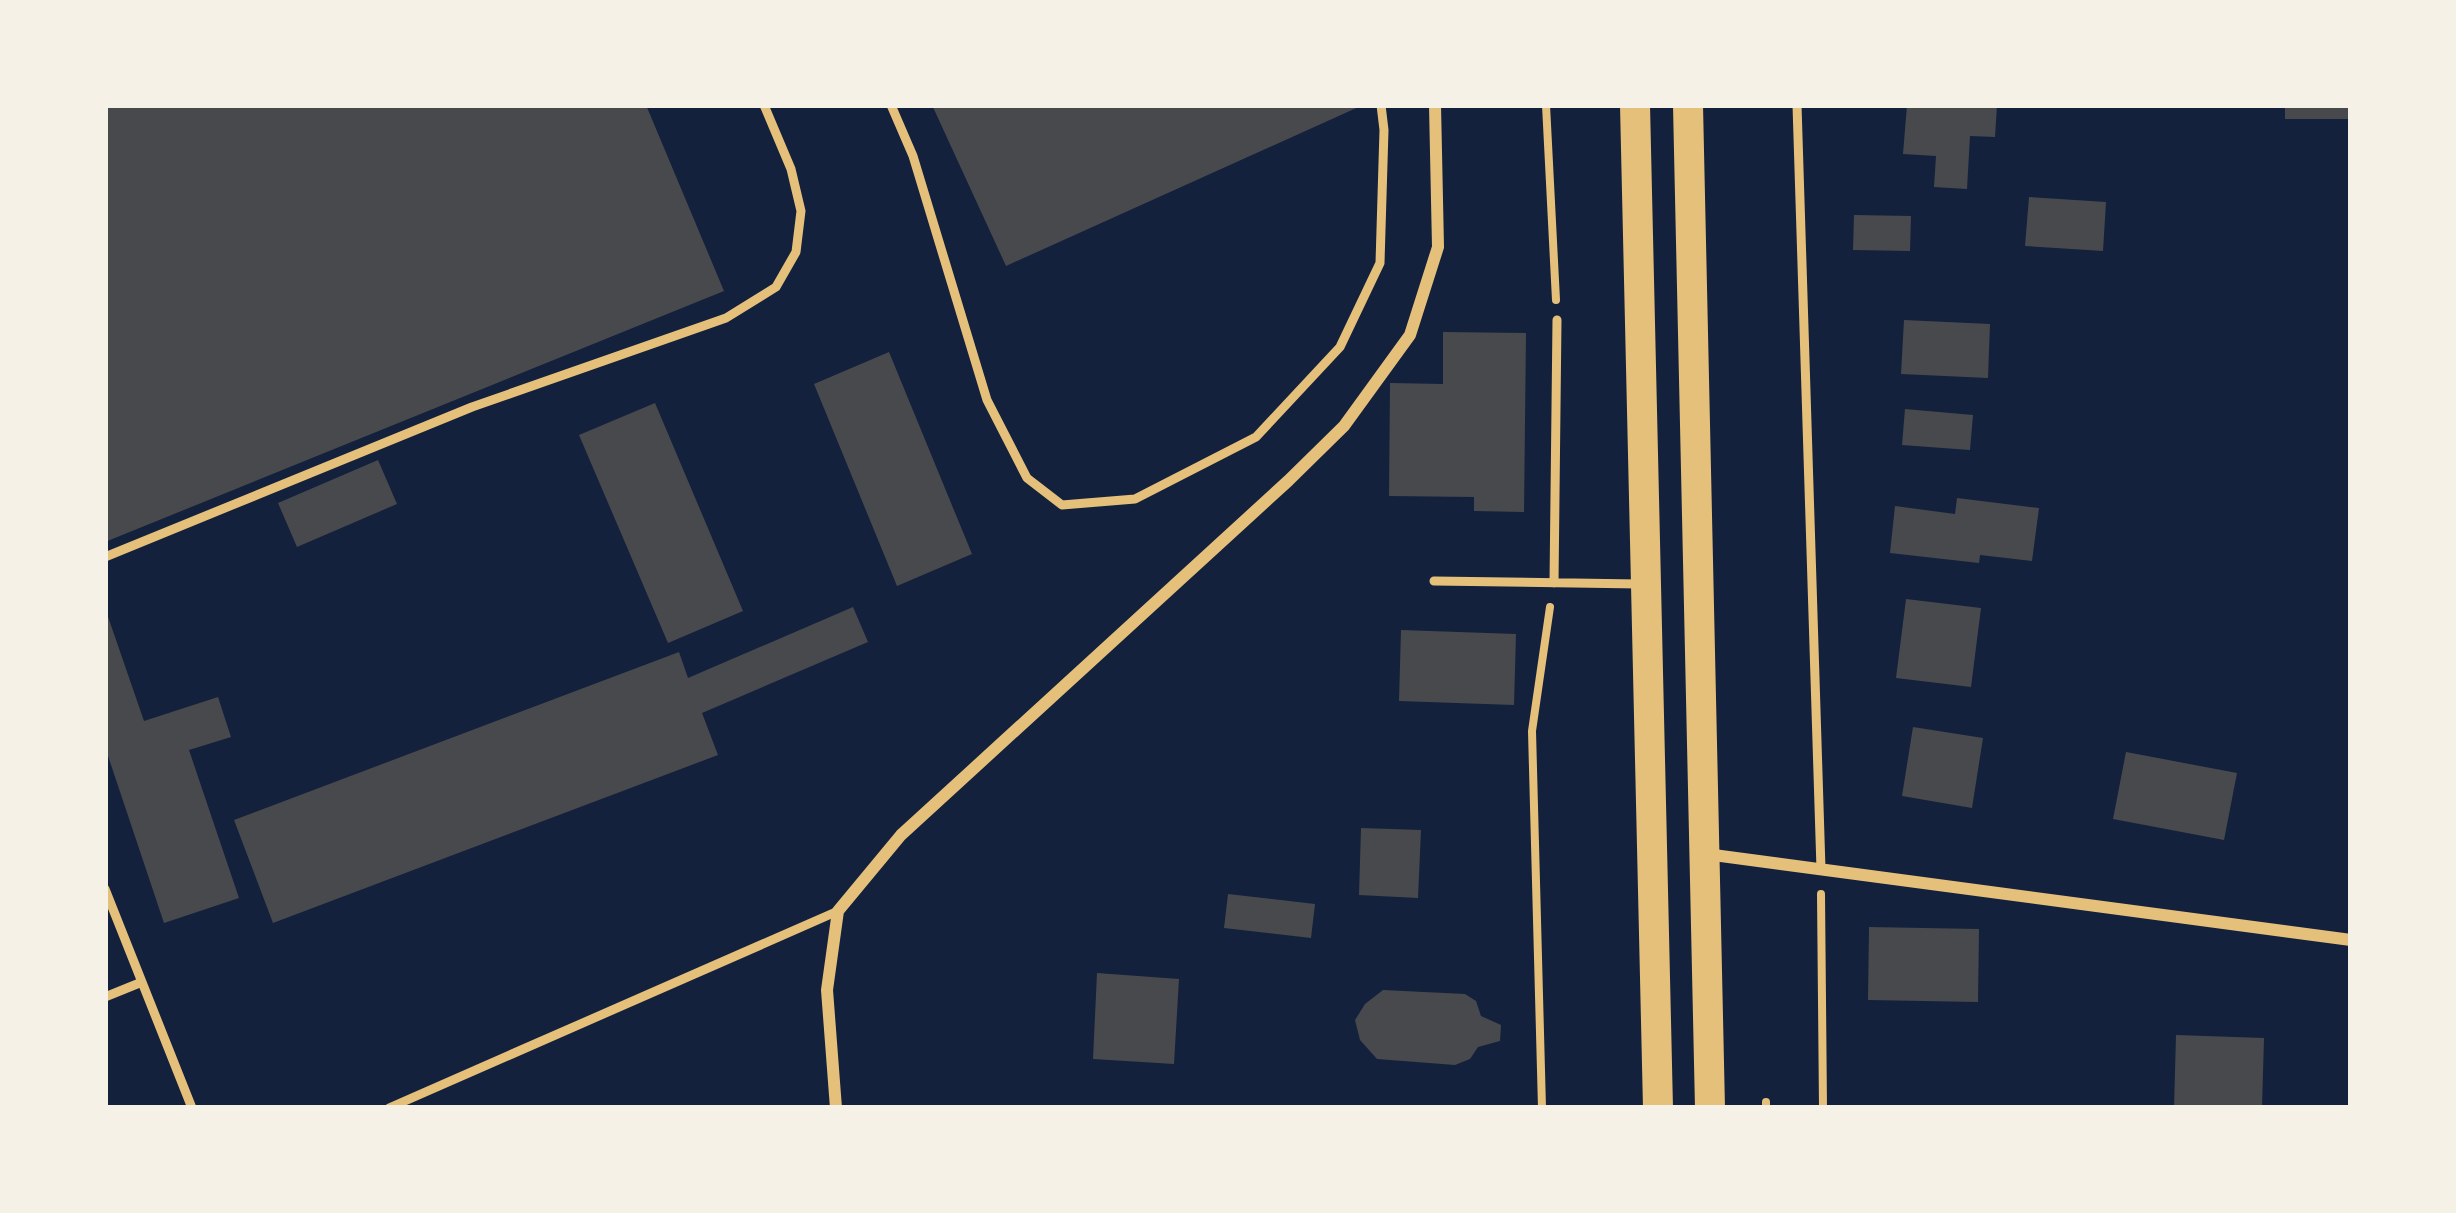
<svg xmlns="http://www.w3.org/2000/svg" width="2456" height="1213" font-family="Barlow,sans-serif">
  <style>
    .building { fill: #48494c }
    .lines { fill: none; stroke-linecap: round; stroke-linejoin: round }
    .path { stroke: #e5c07b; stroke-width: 8 }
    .service { stroke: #e5c07b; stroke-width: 9 }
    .minor { stroke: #e5c07b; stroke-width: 12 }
    .primary { stroke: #e5c07b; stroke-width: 30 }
  </style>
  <rect width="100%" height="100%" fill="#14213d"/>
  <path class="building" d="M 105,105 L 646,105 L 724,291 L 105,542 Z
    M 932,105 L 1363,105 L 1006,266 Z
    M 1907,105 L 1997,105 L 1995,137 L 1970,136 L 1967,189 L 1934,187 L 1936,156 L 1903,154 Z
    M 2285,105 L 2351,105 L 2351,119 L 2285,119 Z
    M 2029,197 L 2106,202 L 2103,251 L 2025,246 Z
    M 1854,215 L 1911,216 L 1910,251 L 1853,250 Z
    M 1904,320 L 1990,324 L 1988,378 L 1901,374 Z
    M 1443,332 L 1526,333 L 1524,512 L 1474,511 L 1474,497 L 1389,496 L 1390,383 L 1443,384 Z
    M 889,352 L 972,554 L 897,586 L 814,384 Z
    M 655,403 L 743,611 L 668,643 L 579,435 Z
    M 1905,409 L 1973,415 L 1970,450 L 1902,445 Z
    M 378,460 L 397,504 L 297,547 L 278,503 Z
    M 1957,498 L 2039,508 L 2032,561 L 1980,555 L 1979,563 L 1890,553 L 1895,506 L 1955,514 Z
    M 1906,599 L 1981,608 L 1971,687 L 1896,678 Z
    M 853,607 L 868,642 L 702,713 L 718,755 L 273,923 L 234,820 L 679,652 L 688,678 Z
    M 105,608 L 144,721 L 218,697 L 231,737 L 189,750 L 239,898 L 164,923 L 105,747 Z
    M 1401,630 L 1516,634 L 1514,705 L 1399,701 Z
    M 1913,727 L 1983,738 L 1972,808 L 1902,796 Z
    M 2126,752 L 2237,773 L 2224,840 L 2113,819 Z
    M 1361,828 L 1421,830 L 1418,898 L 1359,895 Z
    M 1228,894 L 1315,904 L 1311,938 L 1224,928 Z
    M 1869,927 L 1979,929 L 1978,1002 L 1868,1000 Z
    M 1097,973 L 1179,979 L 1174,1064 L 1093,1059 Z
    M 1383,990 L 1465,994 L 1476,1001 L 1481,1016 L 1501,1025 L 1500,1041 L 1478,1047 L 1470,1059 L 1455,1065 L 1377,1059 L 1360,1040 L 1355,1020 L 1365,1004 Z
    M 2176,1035 L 2264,1038 L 2262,1108 L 2174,1108 Z"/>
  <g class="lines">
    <path class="path" d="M 1546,105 L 1556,300
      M 1821,894 L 1823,1108
      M 1766,1102 L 1766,1108
      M 1542,1108 L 1532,731 L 1550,607"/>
    <path class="service" d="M 891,105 L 913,156 L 987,400 L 1027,478 L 1062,505 L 1135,499 L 1256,437 L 1340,347 L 1380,263 L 1384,130 L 1381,105
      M 1797,105 L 1821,869
      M 105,557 L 472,407 L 726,318 L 776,287 L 796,252 L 801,211 L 791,169 L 764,105
      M 1434,581 L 1639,584
      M 1554,583 L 1557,320
      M 105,889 L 192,1108
      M 105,997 L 142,982
      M 389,1108 L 838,911"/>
    <path class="minor" d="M 1706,854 L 2351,940
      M 836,1108 L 827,990 L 838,911 L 901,835 L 1288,481 L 1344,426 L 1410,335 L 1438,247 L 1435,105"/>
    <path class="primary" d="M 1635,105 L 1658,1108
      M 1688,105 L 1710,1108"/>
  </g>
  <rect width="2456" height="1213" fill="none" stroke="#f6f1e7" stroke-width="216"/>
</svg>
